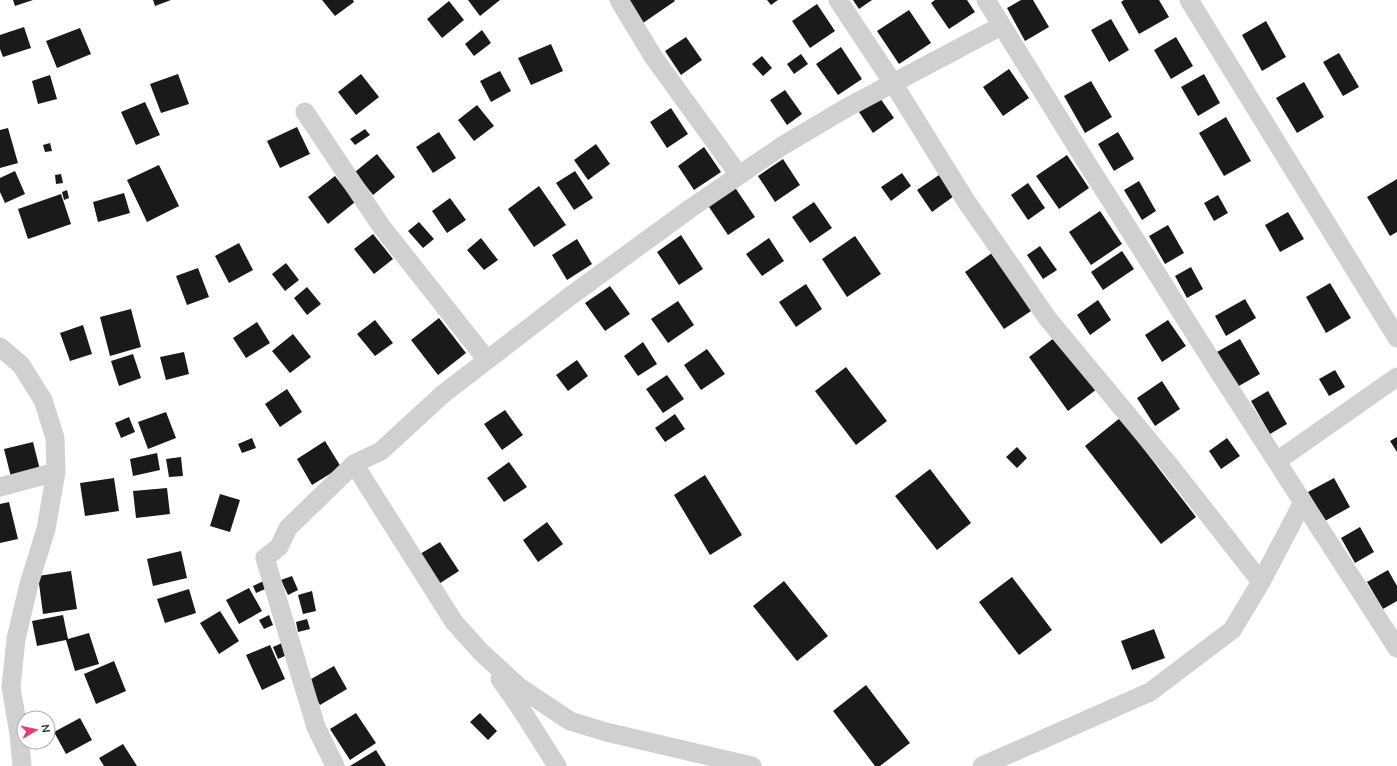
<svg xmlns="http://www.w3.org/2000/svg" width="1397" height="766" font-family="Mulish,sans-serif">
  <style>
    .building { fill: #1a1a1a }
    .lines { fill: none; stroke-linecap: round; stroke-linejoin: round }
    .minor { stroke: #d0d0d0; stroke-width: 19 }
  </style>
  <rect width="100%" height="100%" fill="#fff"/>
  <path class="building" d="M 13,0 L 33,0 L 15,6 Z
    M 153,0 L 171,0 L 155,6 Z
    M 322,0 L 353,0 L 354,2 L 335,16 Z
    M 468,0 L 500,0 L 480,16 Z
    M 627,0 L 674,0 L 675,1 L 643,23 Z
    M 767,0 L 778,0 L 771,5 Z
    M 853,0 L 872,0 L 859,9 Z
    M 935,0 L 967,0 L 975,12 L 949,29 L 931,3 Z
    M 1021,0 L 1033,0 L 1049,27 L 1025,41 L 1007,8 Z
    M 1124,0 L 1159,0 L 1169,17 L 1139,34 L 1121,2 Z
    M 449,1 L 464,20 L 442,38 L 427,19 Z
    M 817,4 L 835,31 L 810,48 L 792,21 Z
    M 909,10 L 931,43 L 899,64 L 877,31 Z
    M 1111,19 L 1129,50 L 1109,62 L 1091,30 Z
    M 1266,21 L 1286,57 L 1262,71 L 1242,35 Z
    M 24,27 L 31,48 L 3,57 L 0,49 L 0,35 Z
    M 80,28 L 91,54 L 57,68 L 46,41 Z
    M 482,30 L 491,43 L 474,56 L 465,44 Z
    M 686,37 L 702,60 L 681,75 L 665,51 Z
    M 1176,37 L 1193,66 L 1171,79 L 1154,50 Z
    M 551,44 L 563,71 L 531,85 L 518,58 Z
    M 841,47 L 862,79 L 838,95 L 816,64 Z
    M 1339,53 L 1359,87 L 1343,96 L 1323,62 Z
    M 801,54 L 808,64 L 794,74 L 787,64 Z
    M 762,56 L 772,68 L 763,76 L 752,64 Z
    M 1009,69 L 1029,98 L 1003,116 L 983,87 Z
    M 500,71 L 511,91 L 491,102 L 480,81 Z
    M 178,74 L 189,104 L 161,113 L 150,84 Z
    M 361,74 L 379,97 L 356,115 L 338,92 Z
    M 1204,74 L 1220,103 L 1198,116 L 1181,87 Z
    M 50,75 L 57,99 L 38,104 L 32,81 Z
    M 1091,81 L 1112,117 L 1085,133 L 1064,96 Z
    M 1304,82 L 1324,117 L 1297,133 L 1276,98 Z
    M 785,90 L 802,114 L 787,125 L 770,100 Z
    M 880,98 L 894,118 L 873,133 L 859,112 Z
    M 145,102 L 160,135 L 136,145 L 121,112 Z
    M 477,105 L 494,126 L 474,141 L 458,120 Z
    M 671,108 L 688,134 L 667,148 L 650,122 Z
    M 1226,117 L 1251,161 L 1224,176 L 1199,133 Z
    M 297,127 L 310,154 L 280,168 L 267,141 Z
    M 8,128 L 18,163 L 0,168 L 0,130 Z
    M 365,129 L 370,135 L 355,145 L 350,139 Z
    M 439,132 L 456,158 L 433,173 L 416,147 Z
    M 1118,132 L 1134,159 L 1114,171 L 1098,144 Z
    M 50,143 L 52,151 L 45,152 L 43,145 Z
    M 596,144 L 610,164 L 588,180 L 574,160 Z
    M 704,147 L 721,172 L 694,190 L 678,166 Z
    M 377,154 L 395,177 L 373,195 L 355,172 Z
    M 1067,155 L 1089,188 L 1059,209 L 1036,176 Z
    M 783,159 L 800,185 L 775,202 L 758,176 Z
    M 159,165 L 179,206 L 147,222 L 127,180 Z
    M 15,171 L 25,194 L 5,203 L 0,192 L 0,178 Z
    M 575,171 L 593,198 L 574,210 L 556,183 Z
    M 902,173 L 911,186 L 891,201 L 881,187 Z
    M 61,174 L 63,183 L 56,184 L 55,175 Z
    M 939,175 L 954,196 L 932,212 L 917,190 Z
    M 335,176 L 355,202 L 328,224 L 308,197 Z
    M 1397,179 L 1397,232 L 1390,236 L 1367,197 Z
    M 1139,181 L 1156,211 L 1142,220 L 1124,190 Z
    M 1028,183 L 1045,208 L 1028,220 L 1011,195 Z
    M 539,186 L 566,225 L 534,247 L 508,209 Z
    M 734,186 L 755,217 L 728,235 L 707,204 Z
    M 67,190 L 69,198 L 64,200 L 62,192 Z
    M 124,193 L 130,213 L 98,222 L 93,202 Z
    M 61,194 L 71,224 L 28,239 L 18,209 Z
    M 1218,195 L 1228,213 L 1214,221 L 1204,203 Z
    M 450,198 L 466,220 L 447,233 L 432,211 Z
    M 814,202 L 832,228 L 810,243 L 792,217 Z
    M 1100,211 L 1122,244 L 1091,265 L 1069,232 Z
    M 1288,212 L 1304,239 L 1280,252 L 1265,225 Z
    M 419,222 L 434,239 L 423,248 L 408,231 Z
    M 1168,225 L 1184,253 L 1165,264 L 1149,236 Z
    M 373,234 L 393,259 L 374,274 L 354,249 Z
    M 681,235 L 703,269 L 679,285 L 657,252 Z
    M 855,236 L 881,274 L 847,297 L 822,259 Z
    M 481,238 L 498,260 L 484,270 L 467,250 Z
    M 769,238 L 784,261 L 762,276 L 746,254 Z
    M 577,239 L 592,264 L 567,280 L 552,255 Z
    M 239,243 L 253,270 L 229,283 L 215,256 Z
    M 1040,246 L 1057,270 L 1043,279 L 1027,255 Z
    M 1122,251 L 1134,269 L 1103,290 L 1091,272 Z
    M 992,253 L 1031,311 L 1004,329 L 965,272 Z
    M 286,263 L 299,280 L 285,291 L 272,274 Z
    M 1191,267 L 1203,289 L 1187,298 L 1175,276 Z
    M 198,268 L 209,297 L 187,305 L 176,276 Z
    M 1330,283 L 1351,318 L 1326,333 L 1306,297 Z
    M 806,284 L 822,309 L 796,327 L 779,302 Z
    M 610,286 L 630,314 L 605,331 L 585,303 Z
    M 307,287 L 321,304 L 307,315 L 294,298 Z
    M 1245,299 L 1256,318 L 1226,336 L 1215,316 Z
    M 1098,300 L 1111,320 L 1090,335 L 1077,315 Z
    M 678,301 L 694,325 L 668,343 L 651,319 Z
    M 131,309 L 141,347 L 110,356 L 100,317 Z
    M 439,318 L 466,353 L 438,375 L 411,340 Z
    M 375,320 L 393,343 L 375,356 L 357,334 Z
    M 1168,320 L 1186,346 L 1162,362 L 1145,335 Z
    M 257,322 L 270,343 L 246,358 L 233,338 Z
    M 83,325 L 92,354 L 70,361 L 60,333 Z
    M 293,334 L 311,357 L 290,373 L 272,351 Z
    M 1058,335 L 1097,389 L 1068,411 L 1029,357 Z
    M 1240,339 L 1260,374 L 1237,387 L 1217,352 Z
    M 643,342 L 657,364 L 638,376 L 624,356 Z
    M 707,349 L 725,374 L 701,390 L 684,365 Z
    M 184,352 L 189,374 L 166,380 L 160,357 Z
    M 133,354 L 141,378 L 119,386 L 111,361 Z
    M 577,360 L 588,376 L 568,391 L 556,375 Z
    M 846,367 L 887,421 L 856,445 L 815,391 Z
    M 1335,370 L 1345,387 L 1329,396 L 1319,379 Z
    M 667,375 L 684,399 L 663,413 L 646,389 Z
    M 1162,381 L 1180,409 L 1155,426 L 1137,398 Z
    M 287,389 L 302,412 L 280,427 L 265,404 Z
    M 1268,391 L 1287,424 L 1270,434 L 1251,401 Z
    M 505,410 L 523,435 L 502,450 L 484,424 Z
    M 166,412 L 176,438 L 148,449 L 138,422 Z
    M 675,414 L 685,429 L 665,442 L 655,428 Z
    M 129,417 L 135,432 L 121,438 L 115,423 Z
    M 1120,418 L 1196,517 L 1161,544 L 1085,446 Z
    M 1397,437 L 1397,452 L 1390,441 Z
    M 252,438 L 256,448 L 242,453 L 238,444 Z
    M 1227,438 L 1240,456 L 1221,469 L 1209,451 Z
    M 325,441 L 341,467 L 312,485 L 297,459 Z
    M 33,442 L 41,474 L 12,481 L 4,449 Z
    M 1017,447 L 1027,458 L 1017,468 L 1006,457 Z
    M 157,453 L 160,470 L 133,476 L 130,459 Z
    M 181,457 L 183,476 L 169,477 L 166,459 Z
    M 509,462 L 527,487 L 504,502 L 487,478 Z
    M 930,469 L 971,523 L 937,550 L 895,496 Z
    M 705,475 L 742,535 L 710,555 L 674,495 Z
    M 114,478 L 119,511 L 85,516 L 80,483 Z
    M 1334,478 L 1350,507 L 1325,521 L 1308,492 Z
    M 167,488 L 170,514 L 136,518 L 133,491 Z
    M 220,494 L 240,500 L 230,532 L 210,526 Z
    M 9,502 L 18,539 L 0,543 L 0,504 Z
    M 547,522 L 563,544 L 538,562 L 523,540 Z
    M 1360,527 L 1374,552 L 1355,563 L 1341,538 Z
    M 440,542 L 459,571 L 434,587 L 415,557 Z
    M 181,551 L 187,578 L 153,586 L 147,559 Z
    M 1388,570 L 1397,586 L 1397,601 L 1383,609 L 1367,582 Z
    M 71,571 L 77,609 L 43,614 L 38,576 Z
    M 292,576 L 298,590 L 288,595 L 281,580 Z
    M 1012,577 L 1052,630 L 1019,655 L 979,602 Z
    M 268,579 L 272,586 L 256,593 L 253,586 Z
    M 784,581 L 828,636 L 797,661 L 753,606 Z
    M 249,588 L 262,611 L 239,624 L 226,600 Z
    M 189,589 L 196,613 L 165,623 L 157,599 Z
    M 312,591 L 316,611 L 303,614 L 298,595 Z
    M 220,611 L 239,641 L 219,654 L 200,623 Z
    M 63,615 L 68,639 L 89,633 L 99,664 L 75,671 L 66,640 L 37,646 L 32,621 Z
    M 269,615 L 273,625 L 264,629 L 259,620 Z
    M 307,619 L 310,629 L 298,632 L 296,622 Z
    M 1154,629 L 1165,658 L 1132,670 L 1121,641 Z
    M 282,643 L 287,655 L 278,659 L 273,647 Z
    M 270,645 L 285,679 L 262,690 L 246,655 Z
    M 114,661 L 126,691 L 96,704 L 84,674 Z
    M 334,666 L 347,689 L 320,705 L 306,682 Z
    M 866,685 L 910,743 L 880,766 L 875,766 L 833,711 Z
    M 356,713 L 376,743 L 350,760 L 330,729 Z
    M 480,713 L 497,731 L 488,740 L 470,722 Z
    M 80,718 L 92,740 L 66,754 L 54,732 Z
    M 123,744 L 137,766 L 104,766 L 99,758 Z
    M 376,750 L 386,766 L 350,766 Z"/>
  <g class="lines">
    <path class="minor" d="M 619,0 L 654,58 L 739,175
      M 838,0 L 893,83 L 966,201 L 1048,319 L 1171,467 L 1261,582
      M 986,0 L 1080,152 L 1217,369 L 1397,648
      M 1189,0 L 1397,338
      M 305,112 L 381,226 L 487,360
      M 0,347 L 21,365 L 43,400 L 55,438 L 56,472 L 46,529 L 29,584 L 16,639 L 11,687 L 19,734 L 22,766
      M 1277,461 L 1397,377
      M 354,464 L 454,622 L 481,652 L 519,687 L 570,721 L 606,732 L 752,766
      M 0,487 L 56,472
      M 500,679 L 521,709 L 557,766
      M 335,766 L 316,727 L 265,558 L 279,547 L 288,528 L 354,464 L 381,451 L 443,394 L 569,297 L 691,208 L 782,146 L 848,107 L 1001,26
      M 982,766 L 1150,692 L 1232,630 L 1261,582 L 1303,502"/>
  </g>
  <g transform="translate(36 730) rotate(81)"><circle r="19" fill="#ffffff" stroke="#adadad"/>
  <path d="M0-3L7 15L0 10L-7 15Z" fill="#e03f77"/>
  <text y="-6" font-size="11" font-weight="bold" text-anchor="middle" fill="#333333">N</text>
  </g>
</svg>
